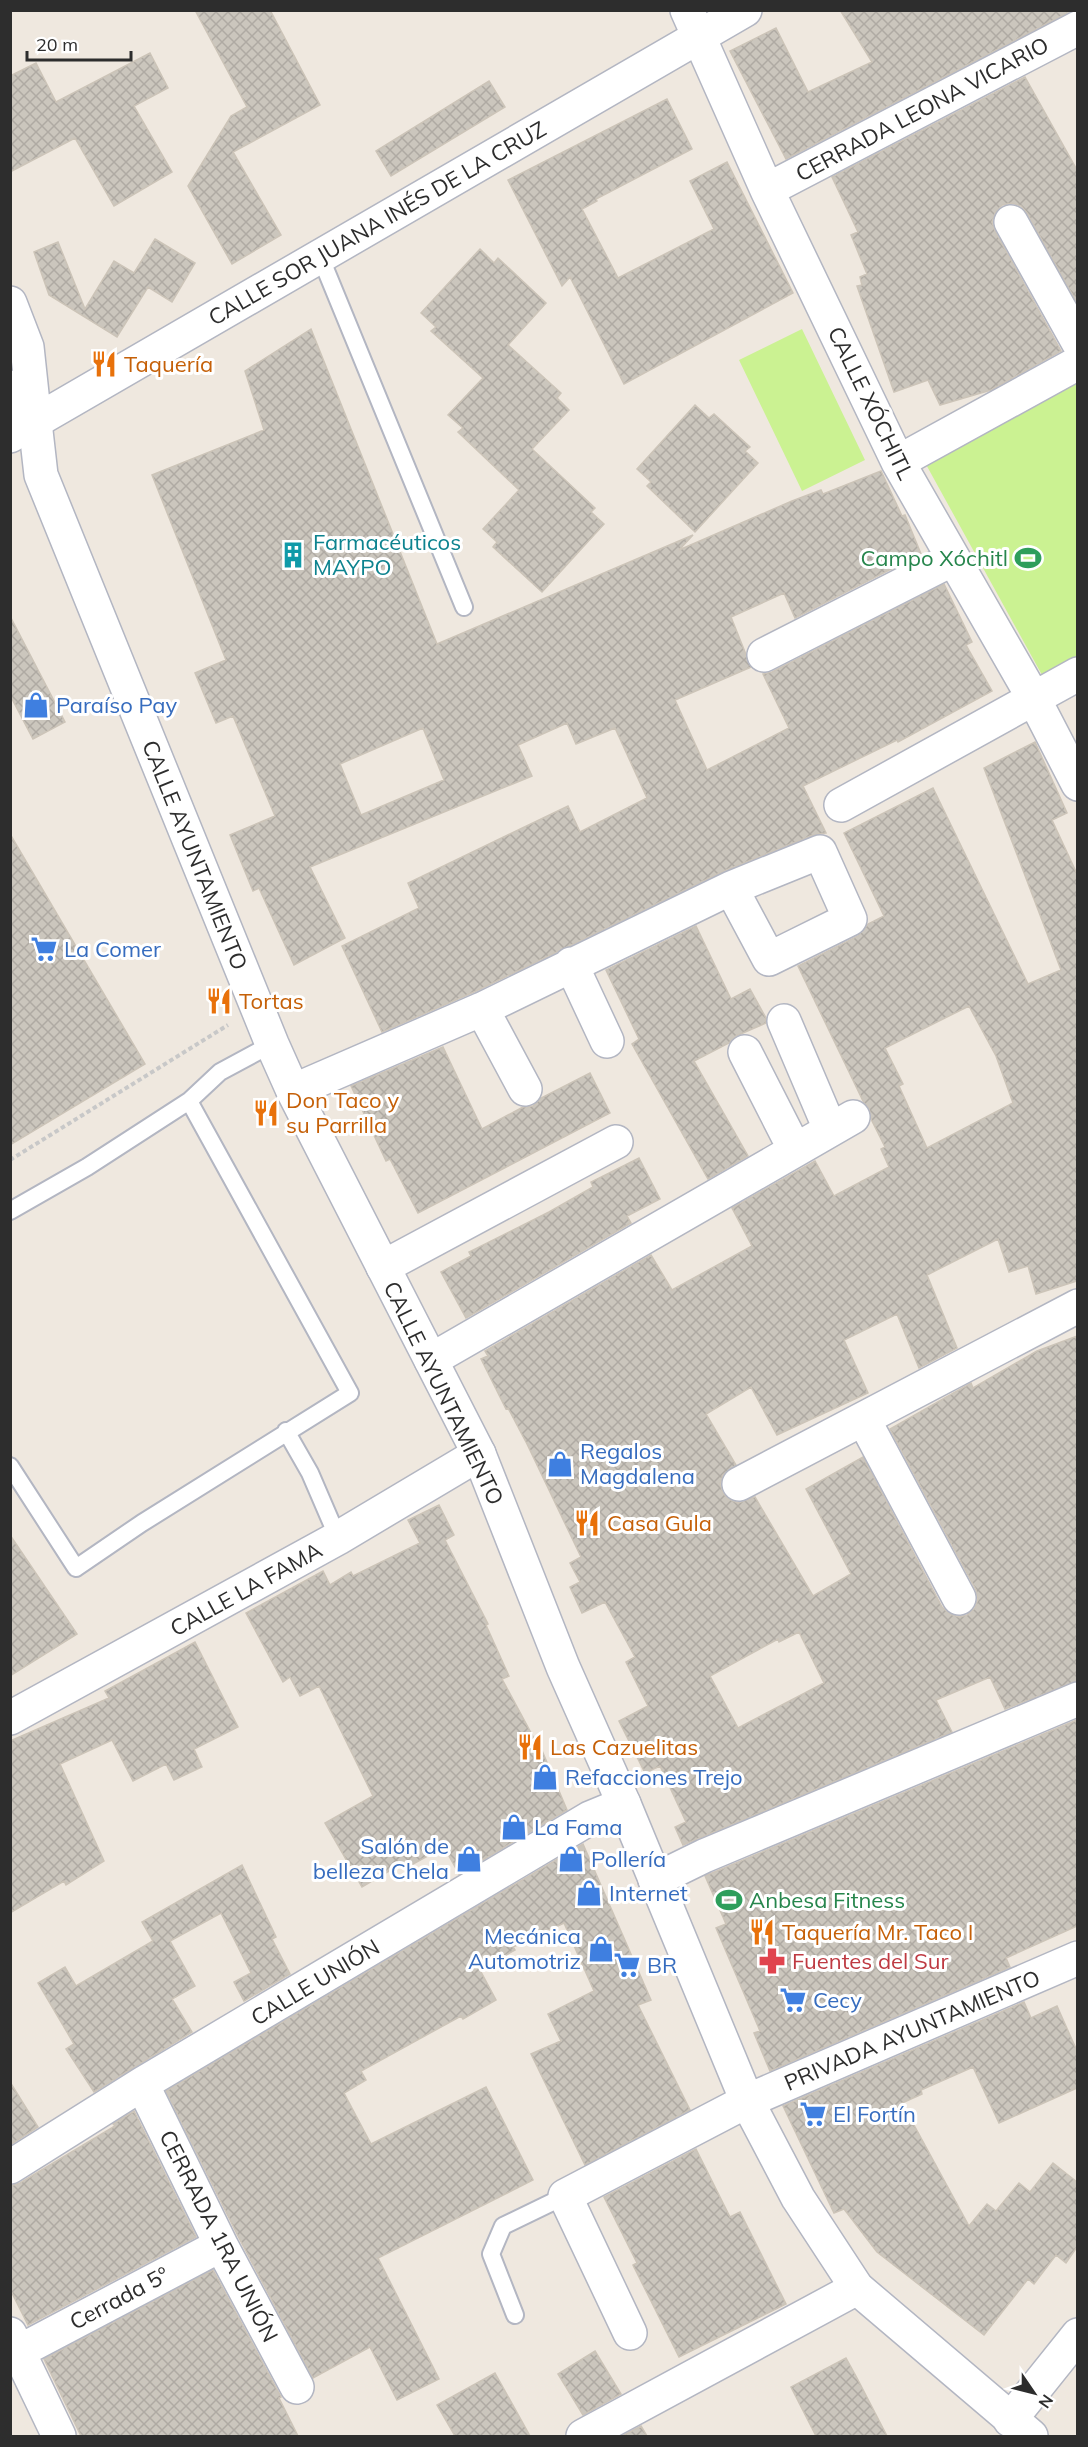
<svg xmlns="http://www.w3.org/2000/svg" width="1088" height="2447" font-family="Mulish,sans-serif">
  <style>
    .pitch { fill: #cbf292 }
    .building { fill: url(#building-cross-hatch); stroke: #ccc4b8; stroke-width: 1.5; fill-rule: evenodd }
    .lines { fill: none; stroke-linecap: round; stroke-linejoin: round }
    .service-casing { stroke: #b3b6c2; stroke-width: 20 }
    .minor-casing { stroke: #b3b6c2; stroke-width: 36 }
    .tertiary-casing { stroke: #b3b6c2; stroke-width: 36 }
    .path { stroke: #c8c8c8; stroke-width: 4; stroke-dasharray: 4.5 3; stroke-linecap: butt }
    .service { stroke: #fff; stroke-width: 16 }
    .minor { stroke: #fff; stroke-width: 33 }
    .tertiary { stroke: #fff; stroke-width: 33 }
    .labels { text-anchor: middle; stroke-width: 6; stroke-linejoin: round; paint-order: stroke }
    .street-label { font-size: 22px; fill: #2d2d2d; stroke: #fff }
    .food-label { font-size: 22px; fill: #c56008; stroke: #fff; text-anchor: start }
    .culture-label { font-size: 22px; fill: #0d838f; stroke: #fff; text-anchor: start }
    .leisure-label { font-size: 22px; fill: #27864d; stroke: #fff; text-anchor: end }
    .shop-label { font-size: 22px; fill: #366cbe; stroke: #fff; text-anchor: start }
    .health-label { font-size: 22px; fill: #be3a42; stroke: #fff; text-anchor: start }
  </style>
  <defs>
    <pattern id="building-cross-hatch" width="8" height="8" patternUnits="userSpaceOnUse" patternTransform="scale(1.5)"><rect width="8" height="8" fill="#cbc6bd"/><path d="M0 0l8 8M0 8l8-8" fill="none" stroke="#afaaa3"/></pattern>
  </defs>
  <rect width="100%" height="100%" fill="#efe8df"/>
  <path class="pitch" d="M 802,329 L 865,460 L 802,491 L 739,360 Z
    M 1077,379 L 1077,657 L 1042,675 L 923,459 Z"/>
  <path class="building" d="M 195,10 L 270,10 L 320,105 L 233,152 L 281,235 L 232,264 L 188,186 L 231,116 L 247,107 Z
    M 840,10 L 1073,10 L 786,159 L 730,51 L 776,28 L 808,92 L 872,62 Z
    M 150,53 L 168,88 L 134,106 L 172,172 L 114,206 L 75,138 L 10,172 L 10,76 L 36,63 L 56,102 Z
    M 1025,77 L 1077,170 L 1077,303 L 1027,213 L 1021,206 L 1012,203 L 1002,205 L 995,213 L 992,222 L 995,231 L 1061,351 L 991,390 L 940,405 L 928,380 L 894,392 L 857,286 L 862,285 L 860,277 L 867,274 L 851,235 L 858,232 L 832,177 Z
    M 489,81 L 505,107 L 391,176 L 376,151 Z
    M 667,99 L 692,149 L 596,199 L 597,201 L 582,209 L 618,278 L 714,229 L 690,181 L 727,162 L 793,293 L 624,384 L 570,277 L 562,286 L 508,180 Z
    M 155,239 L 195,263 L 172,302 L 148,287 L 117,337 L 49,295 L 34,252 L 58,242 L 85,309 L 114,261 L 134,273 Z
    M 480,249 L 494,263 L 498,258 L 546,303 L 508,345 L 561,393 L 557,398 L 569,410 L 532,449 L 595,508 L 591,512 L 604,524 L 542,592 L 493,547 L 497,542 L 483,529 L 519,490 L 458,432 L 463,428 L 448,415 L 483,378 L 431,331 L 436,327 L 421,313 Z
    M 311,329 L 437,644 L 693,535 L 679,550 L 792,501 L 821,490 L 823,494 L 881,471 L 902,516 L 905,515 L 921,554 L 795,618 L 784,593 L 731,617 L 751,667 L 675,700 L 707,770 L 789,728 L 763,674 L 772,672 L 944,584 L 972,642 L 966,645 L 992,691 L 898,742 L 897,740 L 803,786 L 826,833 L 813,835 L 724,871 L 474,992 L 382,1032 L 342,946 L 419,908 L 408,883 L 568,806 L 580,832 L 647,798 L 615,728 L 576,744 L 567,723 L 518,745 L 532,776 L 310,867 L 345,938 L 294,965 L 259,888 L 253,891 L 230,835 L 275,816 L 233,716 L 216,723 L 195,673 L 226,660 L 152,475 L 264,430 L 245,371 ZM 423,728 L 444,780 L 361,815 L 340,764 Z
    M 695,405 L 709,418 L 714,414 L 750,447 L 745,451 L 758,463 L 695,532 L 647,486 L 651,482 L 637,469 Z
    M 10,616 L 65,722 L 33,739 L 10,695 Z
    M 1035,742 L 1067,813 L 1052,820 L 1077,874 L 1077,1281 L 1036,1294 L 1028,1266 L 1009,1272 L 998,1239 L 927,1275 L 957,1348 L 919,1368 L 897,1314 L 844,1340 L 868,1393 L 777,1435 L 751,1387 L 706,1414 L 736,1465 L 723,1475 L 720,1484 L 723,1493 L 729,1499 L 738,1503 L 755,1497 L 813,1596 L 851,1574 L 806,1489 L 863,1457 L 942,1607 L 950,1614 L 959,1617 L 967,1615 L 975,1608 L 978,1599 L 976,1590 L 890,1429 L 971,1383 L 973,1388 L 1037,1351 L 1077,1336 L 1077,1681 L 1005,1709 L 990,1677 L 936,1700 L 952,1732 L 683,1845 L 675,1827 L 686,1822 L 660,1766 L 645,1773 L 619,1721 L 648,1706 L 626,1662 L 635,1657 L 605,1602 L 582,1613 L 570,1587 L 580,1582 L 570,1563 L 581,1557 L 527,1444 L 508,1408 L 506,1409 L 481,1359 L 488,1356 L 485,1351 L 651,1255 L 672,1290 L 752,1246 L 732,1208 L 815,1161 L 834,1196 L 889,1167 L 881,1149 L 885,1147 L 871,1119 L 869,1108 L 864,1103 L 798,966 L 858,936 L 868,924 L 884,916 L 844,833 L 933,788 L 1028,984 L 1061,970 L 984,768 ZM 969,1006 L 996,1056 L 1013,1103 L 927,1148 L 899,1086 L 903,1084 L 885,1048 ZM 799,1632 L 824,1683 L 738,1728 L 710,1676 L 778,1639 L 779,1642 Z
    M 10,834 L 145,1064 L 10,1145 Z
    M 696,926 L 731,999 L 750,989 L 766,1018 L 766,1023 L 736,1036 L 729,1043 L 694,1061 L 748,1156 L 708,1179 L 632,1044 L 639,1039 L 606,970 Z
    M 443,1047 L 482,1129 L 523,1107 L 533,1106 L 541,1098 L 590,1073 L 610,1113 L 418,1213 L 390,1159 L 386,1161 L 351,1086 Z
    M 639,1158 L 660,1199 L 627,1216 L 631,1223 L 466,1318 L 441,1272 L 471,1256 L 469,1252 L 549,1212 L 593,1187 L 591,1182 Z
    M 439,1505 L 454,1535 L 445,1540 L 488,1624 L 486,1625 L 509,1676 L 502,1679 L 536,1742 L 538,1741 L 567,1810 L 459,1874 L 444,1847 L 404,1869 L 401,1864 L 362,1887 L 325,1823 L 373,1796 L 319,1686 L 300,1696 L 290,1677 L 283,1682 L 246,1613 L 323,1571 L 330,1585 L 351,1572 L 353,1576 L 420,1543 L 408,1520 Z
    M 10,1535 L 77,1634 L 10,1676 Z
    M 195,1642 L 238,1727 L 194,1749 L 202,1767 L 174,1780 L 166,1764 L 133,1781 L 112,1740 L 60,1764 L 104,1861 L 66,1885 L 64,1881 L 10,1913 L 10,1741 L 109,1698 L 105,1691 Z
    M 1077,1720 L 1077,1926 L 1006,1958 L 1010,1967 L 770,2071 L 754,2033 L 760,2031 L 716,1928 L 726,1924 L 705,1876 Z
    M 583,1844 L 651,2000 L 638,2005 L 690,2110 L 585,2165 L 531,2054 L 561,2041 L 548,2014 L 594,1991 L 564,1923 L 513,1947 L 515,1950 L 480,1970 L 496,2000 L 463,2019 L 461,2016 L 361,2071 L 366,2080 L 344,2093 L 371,2144 L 486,2087 L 533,2180 L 378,2258 L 439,2379 L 397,2400 L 370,2347 L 313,2378 L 238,2236 L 166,2091 Z
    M 242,1865 L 276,1937 L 272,1939 L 290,1974 L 244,2001 L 234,1982 L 251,1973 L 221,1913 L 170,1941 L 195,1986 L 172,1999 L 192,2032 L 94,2092 L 66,2049 L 74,2044 L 38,1983 L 65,1967 L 76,1986 L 153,1941 L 142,1922 Z
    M 1024,2002 L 1031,2018 L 1057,2006 L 1077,2051 L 1077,2088 L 999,2123 L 973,2067 L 921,2090 L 922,2094 L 902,2103 L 969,2226 L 987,2204 L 996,2211 L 1019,2183 L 1030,2192 L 1053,2163 L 1077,2182 L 1077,2247 L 1066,2263 L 1056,2255 L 1034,2284 L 1028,2279 L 984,2335 L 877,2252 L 844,2209 L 834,2213 L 783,2106 Z
    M 10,2082 L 38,2127 L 10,2145 Z
    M 134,2111 L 196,2237 L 28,2325 L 10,2289 L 10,2186 L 20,2183 L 115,2126 L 113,2124 Z
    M 696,2149 L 730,2217 L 740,2212 L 786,2304 L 679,2357 L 633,2265 L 637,2263 L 604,2197 Z
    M 213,2270 L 281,2397 L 279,2398 L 298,2436 L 81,2436 L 44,2359 Z
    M 595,2351 L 621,2394 L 583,2415 L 558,2374 Z
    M 846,2358 L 857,2378 L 887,2436 L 816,2436 L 791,2387 Z
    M 495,2373 L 530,2436 L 455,2436 L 437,2405 Z
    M 641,2426 L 647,2436 L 622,2436 Z"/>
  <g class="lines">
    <g class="service-casing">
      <path id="service" d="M 320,256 L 464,607
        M 10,1211 L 87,1167 L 189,1101 L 220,1072 L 272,1044
        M 286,1431 L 310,1473 L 338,1538
        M 10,1466 L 76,1568 L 142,1523 L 350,1393 L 189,1101
        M 515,2315 L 491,2254 L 503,2226 L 565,2196"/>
    </g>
    <g class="minor-casing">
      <path id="minor" d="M 687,10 L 767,190 L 898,462 L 1033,697 L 1078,784
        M 767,190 L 1078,28
        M 1011,222 L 1078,342
        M 10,303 L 27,347 L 35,422
        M 10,436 L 745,10
        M 898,462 L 1078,363
        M 764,655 L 953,559
        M 841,805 L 1078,674
        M 571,964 L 607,1041
        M 482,1009 L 525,1089
        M 784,1021 L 830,1129
        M 745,1052 L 795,1150
        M 293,1091 L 482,1009 L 731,888 L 820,852 L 850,919 L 769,959 L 731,888
        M 383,1267 L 616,1142
        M 431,1360 L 853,1117
        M 864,1420 L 959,1598
        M 739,1484 L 1078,1306
        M 10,1718 L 338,1538 L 479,1454
        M 655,1880 L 704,1856 L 1078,1699
        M 142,2084 L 221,2245 L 297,2387
        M 10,2167 L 142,2084 L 590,1818 L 624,1804
        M 630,2333 L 565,2196 L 747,2101 L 1078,1958
        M 10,2334 L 59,2436
        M 18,2352 L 221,2245
        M 1010,2420 L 1078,2335
        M 583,2436 L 857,2288"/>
    </g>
    <g class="tertiary-casing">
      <path id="tertiary" d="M 10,387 L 35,422 L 41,475 L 272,1044 L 293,1091 L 479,1454 L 563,1667 L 624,1804 L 747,2101 L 798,2198 L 857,2288 L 1031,2436"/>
    </g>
    <path class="path" d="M 10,1160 L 228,1025"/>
    <use href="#service" class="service"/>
    <use href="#minor" class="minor"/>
    <use href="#tertiary" class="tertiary"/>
  </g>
  <defs>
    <g id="restaurant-bare" transform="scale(2.07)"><path d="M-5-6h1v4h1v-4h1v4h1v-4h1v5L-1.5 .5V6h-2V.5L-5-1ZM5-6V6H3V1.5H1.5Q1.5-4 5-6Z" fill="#e8710a" stroke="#fff" stroke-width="2.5" paint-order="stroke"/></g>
    <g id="building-bare" transform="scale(2.07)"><path d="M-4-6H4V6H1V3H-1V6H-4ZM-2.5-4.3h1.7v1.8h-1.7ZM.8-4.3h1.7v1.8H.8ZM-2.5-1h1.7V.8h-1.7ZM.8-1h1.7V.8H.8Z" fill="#0f9aa8" stroke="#fff" stroke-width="2.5" paint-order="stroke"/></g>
    <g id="stadium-bare" transform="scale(2.07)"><path d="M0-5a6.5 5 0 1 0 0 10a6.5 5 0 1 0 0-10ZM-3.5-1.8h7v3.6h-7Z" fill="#2e9e5b" stroke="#fff" stroke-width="2.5" paint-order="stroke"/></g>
    <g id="shop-bare" transform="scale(2.07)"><path d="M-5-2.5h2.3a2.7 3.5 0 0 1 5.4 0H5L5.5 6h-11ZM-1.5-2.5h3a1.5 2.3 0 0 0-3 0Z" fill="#3f7fe0" stroke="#fff" stroke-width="2.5" paint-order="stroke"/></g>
    <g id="supermarket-bare" transform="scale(2.07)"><path d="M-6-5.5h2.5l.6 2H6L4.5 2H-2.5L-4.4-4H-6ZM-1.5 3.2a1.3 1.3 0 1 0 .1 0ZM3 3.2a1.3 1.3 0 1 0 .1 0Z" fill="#3f7fe0" stroke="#fff" stroke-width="2.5" paint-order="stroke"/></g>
    <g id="pharmacy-bare" transform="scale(2.07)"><path d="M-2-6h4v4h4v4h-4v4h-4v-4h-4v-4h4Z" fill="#e0444e" stroke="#fff" stroke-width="2.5" paint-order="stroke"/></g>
  </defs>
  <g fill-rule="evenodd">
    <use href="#restaurant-bare" x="104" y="364"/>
    <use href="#building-bare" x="293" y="555"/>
    <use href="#stadium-bare" x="1028" y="558"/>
    <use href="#shop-bare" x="36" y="705"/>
    <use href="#supermarket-bare" x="44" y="949"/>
    <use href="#restaurant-bare" x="219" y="1001"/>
    <use href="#restaurant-bare" x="266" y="1113"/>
    <use href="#shop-bare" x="560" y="1464"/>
    <use href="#restaurant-bare" x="587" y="1523"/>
    <use href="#restaurant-bare" x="530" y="1747"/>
    <use href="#shop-bare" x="545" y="1777"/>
    <use href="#shop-bare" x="514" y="1827"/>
    <use href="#shop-bare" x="469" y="1859"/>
    <use href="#shop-bare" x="571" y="1859"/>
    <use href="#shop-bare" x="589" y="1893"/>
    <use href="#stadium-bare" x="729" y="1900"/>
    <use href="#restaurant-bare" x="762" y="1932"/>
    <use href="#shop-bare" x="601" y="1949"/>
    <use href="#pharmacy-bare" x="772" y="1961"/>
    <use href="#supermarket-bare" x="627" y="1965"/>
    <use href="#supermarket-bare" x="793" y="2000"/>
    <use href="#supermarket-bare" x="813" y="2114"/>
  </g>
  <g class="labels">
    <g class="street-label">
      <text transform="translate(922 109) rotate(-28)" y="8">CERRADA LEONA VICARIO</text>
      <text transform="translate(377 223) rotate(-30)" y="8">CALLE SOR JUANA INÉS DE LA CRUZ</text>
      <text transform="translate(871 403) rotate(64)" y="8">CALLE XÓCHITL</text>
      <text transform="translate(195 855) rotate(68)" y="8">CALLE AYUNTAMIENTO</text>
      <text transform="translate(444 1393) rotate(64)" y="8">CALLE AYUNTAMIENTO</text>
      <text transform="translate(246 1589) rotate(-29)" y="8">CALLE LA FAMA</text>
      <text transform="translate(315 1982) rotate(-31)" y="8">CALLE UNIÓN</text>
      <text transform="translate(912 2030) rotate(-23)" y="8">PRIVADA AYUNTAMIENTO</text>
      <text transform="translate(219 2236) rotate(63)" y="8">CERRADA 1RA UNIÓN</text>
      <text transform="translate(119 2298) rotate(-28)" y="8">Cerrada 5º</text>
    </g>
    <g class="food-label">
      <text x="124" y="372">Taquería</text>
      <text x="239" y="1009">Tortas</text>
      <text x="286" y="1108">Don Taco y<tspan x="286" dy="25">su Parrilla</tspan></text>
      <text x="607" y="1531">Casa Gula</text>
      <text x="550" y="1755">Las Cazuelitas</text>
      <text x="782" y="1940">Taquería Mr. Taco I</text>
    </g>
    <g class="culture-label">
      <text x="313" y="550">Farmacéuticos<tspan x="313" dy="25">MAYPO</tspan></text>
    </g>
    <g class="leisure-label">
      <text x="1008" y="566">Campo Xóchitl</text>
      <text x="749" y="1908" text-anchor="start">Anbesa Fitness</text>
    </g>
    <g class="shop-label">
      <text x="56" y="713">Paraíso Pay</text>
      <text x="64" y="957">La Comer</text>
      <text x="580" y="1459">Regalos<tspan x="580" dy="25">Magdalena</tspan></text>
      <text x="565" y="1785">Refacciones Trejo</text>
      <text x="534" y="1835">La Fama</text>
      <text x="449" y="1854" text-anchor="end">Salón de<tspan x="449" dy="25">belleza Chela</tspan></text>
      <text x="591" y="1867">Pollería</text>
      <text x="609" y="1901">Internet</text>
      <text x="581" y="1944" text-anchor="end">Mecánica<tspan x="581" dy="25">Automotriz</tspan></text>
      <text x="647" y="1973">BR</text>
      <text x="813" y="2008">Cecy</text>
      <text x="833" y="2122">El Fortín</text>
    </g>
    <g class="health-label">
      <text x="792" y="1969">Fuentes del Sur</text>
    </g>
  </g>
  <rect width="1088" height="2447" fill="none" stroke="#2d2d2d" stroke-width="24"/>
  <g transform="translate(1034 2393) rotate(125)" stroke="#ffffff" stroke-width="4.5" paint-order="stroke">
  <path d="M0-4.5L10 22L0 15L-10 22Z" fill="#2d2d2d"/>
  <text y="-9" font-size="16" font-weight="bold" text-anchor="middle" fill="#2d2d2d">N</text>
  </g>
  <path d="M27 51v9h104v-9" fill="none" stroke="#2d2d2d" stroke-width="3"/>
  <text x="36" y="51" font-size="18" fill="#2d2d2d" stroke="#ffffff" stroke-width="4.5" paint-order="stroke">20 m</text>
</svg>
